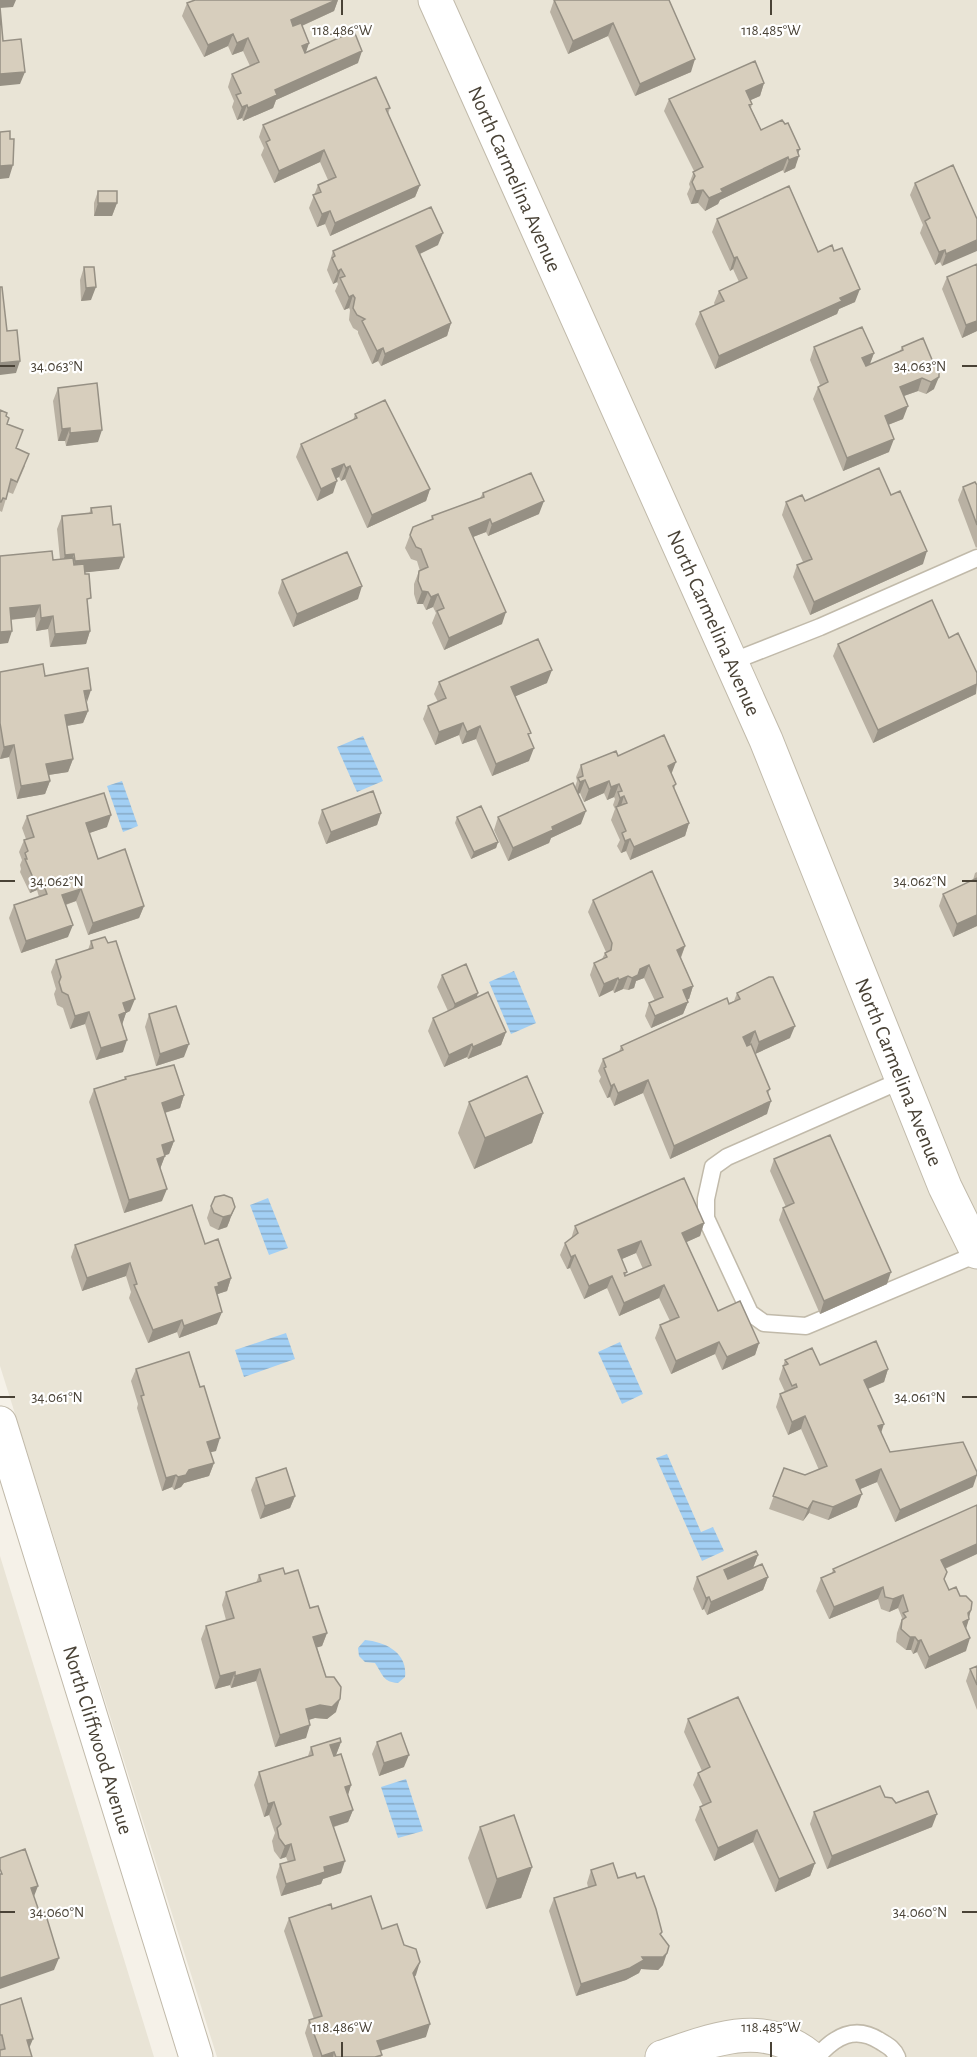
<svg xmlns="http://www.w3.org/2000/svg" width="977" height="2057" font-family="'Alegreya Sans',sans-serif">
  <style>
    .residential { fill: #e9e4d6 }
    .water { fill: url(#water-rules) }
    .lines { fill: none; stroke-linecap: round; stroke-linejoin: round }
    .service-casing { stroke: #c1baaa; stroke-width: 19 }
    .minor-casing { stroke: #c1baaa; stroke-width: 35 }
    .service { stroke: #fff; stroke-width: 16 }
    .minor { stroke: #fff; stroke-width: 33 }
    .wall { fill: #b9b1a3; fill-rule: evenodd }
    .shaded-wall { fill: #969084 }
    .building { fill: #d7cebd; stroke: #969084; stroke-width: 1.5; fill-rule: evenodd }
    .ticks { fill: none; stroke: #494236; stroke-width: 2 }
    .labels { text-anchor: middle; stroke-width: 4.5; stroke-linejoin: round; paint-order: stroke }
    .street-label { font-size: 21px; fill: #494236; stroke: #fff }
    .ticks-label { font-size: 15px; text-anchor: middle; fill: #494236; stroke: #fff; stroke-width: 4.5; stroke-linejoin: round; paint-order: stroke }
  </style>
  <defs>
    <pattern id="water-rules" width="6" height="5" patternUnits="userSpaceOnUse" patternTransform="scale(1.5)"><rect width="6" height="5" fill="#a2cff4"/><path d="M0 2.5h6" fill="none" stroke="#86aac6"/></pattern>
  </defs>
  <rect width="100%" height="100%" fill="#f5f1e8"/>
  <path class="residential" d="M 0,0 L 977,0 L 977,2057 L 217,2057 L 0,1366 Z
    M 0,1556 L 154,2057 L 0,2057 Z"/>
  <path class="water" d="M 363,736 L 383,781 L 357,792 L 337,747 Z
    M 122,781 L 138,826 L 123,832 L 107,786 Z
    M 514,971 L 536,1023 L 511,1034 L 489,982 Z
    M 268,1198 L 288,1248 L 269,1255 L 250,1205 Z
    M 286,1333 L 295,1359 L 244,1377 L 235,1350 Z
    M 620,1342 L 643,1394 L 622,1404 L 598,1352 Z
    M 667,1454 L 701,1532 L 713,1527 L 724,1551 L 702,1561 L 656,1458 Z
    M 365,1640 C 386,1642 408,1653 405,1677 L 398,1683 C 383,1682 383,1675 375,1663 L 365,1662 L 359,1656 L 358,1648 Z
    M 406,1779 L 423,1831 L 398,1838 L 381,1787 Z"/>
  <g class="lines">
    <g class="service-casing">
      <path id="service" d="M 731,662 L 820,627 L 977,558
        M 902,1080 L 727,1157 L 713,1167 L 706,1199 L 706,1218 L 750,1313 L 764,1323 L 806,1326 L 977,1254
        M 817,2057 C 835,2036 855,2025 880,2041 C 888,2046 893,2048 897,2057"/>
    </g>
    <g class="minor-casing">
      <path id="minor" d="M 435,0 L 766,740 L 945,1187 L 977,1252
        M 0,1423 L 196,2057
        M 662,2057 C 713,2040 763,2018 810,2057"/>
    </g>
    <use href="#service" class="service"/>
    <use href="#minor" class="minor"/>
  </g>
  <path class="wall" d="M 195,0 L 338,0 L 334,11 L 302,26 L 309,43 L 305,53 L 358,63 L 276,100 L 273,108 L 243,121 L 242,118 L 237,120 L 232,107 L 234,101 L 228,87 L 232,74 L 250,66 L 243,51 L 232,55 L 228,46 L 204,57 L 182,16 L 187,3 Z
    M 554,0 L 669,0 L 691,72 L 635,96 L 608,36 L 568,54 L 550,12 Z
    M 764,83 L 760,96 L 750,100 L 752,104 L 751,108 L 761,130 L 798,154 L 795,168 L 784,173 L 783,170 L 720,200 L 718,204 L 705,211 L 698,203 L 691,204 L 687,194 L 690,187 L 689,184 L 694,171 L 664,111 L 669,99 Z
    M 390,108 L 388,114 L 420,185 L 415,197 L 330,236 L 325,224 L 317,227 L 309,208 L 318,185 L 328,180 L 320,162 L 274,183 L 261,155 L 264,148 L 259,137 L 263,125 Z
    M 915,183 L 977,219 L 942,266 L 940,262 L 935,265 L 920,233 L 923,225 L 910,195 Z
    M 98,191 L 117,203 L 112,216 L 94,216 L 94,203 Z
    M 717,219 L 818,252 L 855,302 L 839,309 L 837,314 L 715,369 L 695,324 L 700,312 L 715,305 L 714,303 L 719,291 L 739,282 L 733,269 L 730,271 L 712,232 Z
    M 438,245 L 420,254 L 451,323 L 447,336 L 381,366 L 378,361 L 372,364 L 358,333 L 358,331 L 353,328 L 349,320 L 350,310 L 349,308 L 344,310 L 335,291 L 338,284 L 337,282 L 333,284 L 327,270 L 333,251 Z
    M 84,267 L 91,300 L 81,301 L 80,280 Z
    M 947,277 L 977,331 L 962,338 L 942,289 Z
    M 923,338 L 934,389 L 926,394 L 918,391 L 904,396 L 903,419 L 888,425 L 889,452 L 843,471 L 813,399 L 818,387 L 820,385 L 810,360 L 814,347 L 874,353 L 870,364 L 900,351 L 902,347 Z
    M 58,388 L 98,442 L 66,446 L 65,441 L 58,441 L 53,401 Z
    M 0,410 L 6,416 L 7,424 L 16,448 L 25,466 L 13,494 L 8,492 L 2,512 L 0,511 Z
    M 355,414 L 430,489 L 426,501 L 367,528 L 345,479 L 341,481 L 339,477 L 336,478 L 333,493 L 317,501 L 296,457 L 301,444 L 353,421 Z
    M 977,485 L 977,547 L 976,548 L 958,500 L 963,487 Z
    M 483,493 L 539,514 L 488,536 L 486,532 L 473,537 L 502,624 L 444,650 L 432,623 L 436,613 L 433,607 L 426,610 L 423,604 L 417,604 L 414,594 L 414,584 L 419,571 L 420,571 L 417,561 L 411,559 L 405,548 L 410,535 L 431,520 L 432,516 L 480,498 Z
    M 805,501 L 923,564 L 810,615 L 793,577 L 797,565 L 803,562 L 782,515 L 786,502 Z
    M 91,508 L 119,569 L 85,572 L 90,631 L 86,644 L 50,647 L 48,629 L 36,631 L 35,617 L 11,620 L 8,643 L 0,556 L 53,560 L 60,559 L 57,529 L 62,516 L 89,514 Z
    M 282,580 L 358,599 L 293,627 L 278,593 Z
    M 949,638 L 976,694 L 873,743 L 833,656 L 838,644 Z
    M 0,672 L 45,676 L 86,702 L 88,711 L 83,723 L 67,726 L 73,759 L 68,772 L 48,775 L 50,781 L 45,794 L 17,799 L 9,757 L 0,759 Z
    M 439,682 L 547,683 L 515,696 L 529,737 L 529,761 L 492,776 L 476,739 L 462,744 L 459,735 L 435,745 L 423,719 L 428,706 L 438,702 L 434,694 Z
    M 618,756 L 671,774 L 676,784 L 674,789 L 689,823 L 685,836 L 630,860 L 626,851 L 621,853 L 617,846 L 620,840 L 611,820 L 615,809 L 613,805 L 615,799 L 614,797 L 607,800 L 604,793 L 584,802 L 580,793 L 578,794 L 581,824 L 551,838 L 549,843 L 508,861 L 494,830 L 498,817 L 575,787 L 577,781 L 576,777 L 581,765 Z
    M 322,810 L 381,813 L 377,825 L 326,844 L 318,823 Z
    M 27,816 L 107,827 L 89,833 L 98,859 L 144,906 L 139,918 L 88,935 L 76,901 L 66,905 L 68,937 L 21,953 L 9,918 L 14,905 L 39,897 L 37,890 L 30,893 L 20,872 L 21,869 L 20,865 L 22,860 L 19,852 L 24,840 L 26,839 L 22,828 Z
    M 457,817 L 498,842 L 496,848 L 471,859 L 455,823 Z
    M 977,872 L 977,926 L 953,937 L 939,906 L 943,894 L 973,880 L 975,873 Z
    M 593,900 L 685,946 L 681,958 L 693,986 L 689,999 L 687,999 L 688,1002 L 683,1014 L 651,1028 L 645,1016 L 649,1003 L 655,1001 L 644,978 L 636,981 L 634,988 L 628,990 L 623,989 L 614,993 L 613,990 L 599,997 L 590,975 L 594,963 L 602,959 L 605,953 L 606,952 L 588,912 Z
    M 91,941 L 130,1011 L 126,1013 L 122,1024 L 123,1052 L 96,1060 L 85,1024 L 70,1029 L 63,1008 L 57,1005 L 54,994 L 56,989 L 51,972 L 56,960 L 88,950 Z
    M 442,975 L 477,997 L 506,1032 L 501,1045 L 468,1059 L 467,1057 L 444,1067 L 428,1031 L 433,1018 L 448,1011 L 437,987 Z
    M 737,993 L 790,1038 L 755,1054 L 770,1089 L 768,1094 L 767,1114 L 670,1159 L 643,1093 L 614,1106 L 610,1097 L 607,1098 L 599,1081 L 601,1077 L 598,1071 L 603,1059 L 619,1052 L 621,1046 L 734,1001 Z
    M 149,1014 L 184,1057 L 156,1066 L 145,1027 Z
    M 125,1077 L 184,1095 L 180,1108 L 165,1113 L 174,1141 L 169,1154 L 165,1155 L 160,1169 L 162,1201 L 124,1213 L 89,1102 L 94,1089 L 124,1079 Z
    M 469,1102 L 543,1113 L 532,1143 L 474,1169 L 458,1133 Z
    M 774,1159 L 887,1284 L 820,1314 L 779,1220 L 783,1208 L 786,1207 L 770,1171 Z
    M 211,1206 L 230,1220 L 227,1227 L 218,1230 L 210,1226 L 207,1218 Z
    M 704,1223 L 700,1236 L 686,1242 L 718,1311 L 759,1343 L 755,1355 L 722,1370 L 715,1354 L 671,1374 L 655,1338 L 660,1325 L 670,1321 L 659,1298 L 619,1316 L 607,1288 L 584,1299 L 570,1268 L 567,1269 L 560,1255 L 565,1243 L 571,1239 L 575,1226 ZM 636,1253 L 643,1269 L 625,1276 L 627,1272 L 621,1259 Z
    M 205,1244 L 231,1278 L 227,1291 L 217,1294 L 217,1324 L 179,1338 L 177,1332 L 148,1343 L 129,1298 L 131,1292 L 126,1276 L 82,1291 L 71,1257 L 75,1245 Z
    M 785,1360 L 820,1365 L 888,1369 L 884,1382 L 868,1389 L 881,1432 L 890,1452 L 973,1487 L 895,1522 L 877,1482 L 860,1489 L 857,1507 L 828,1520 L 809,1513 L 803,1521 L 769,1509 L 784,1468 L 805,1475 L 819,1470 L 801,1429 L 788,1435 L 776,1407 L 780,1394 L 785,1392 L 779,1379 Z
    M 136,1369 L 216,1451 L 210,1452 L 214,1463 L 209,1476 L 184,1483 L 181,1487 L 174,1490 L 172,1487 L 162,1491 L 137,1408 L 138,1404 L 131,1381 Z
    M 256,1478 L 295,1496 L 290,1508 L 260,1519 L 251,1490 Z
    M 977,1554 L 945,1569 L 947,1572 L 944,1580 L 949,1590 L 960,1596 L 971,1610 L 966,1628 L 966,1651 L 925,1669 L 917,1652 L 913,1654 L 911,1650 L 906,1650 L 896,1642 L 897,1633 L 902,1618 L 898,1608 L 889,1612 L 881,1609 L 878,1599 L 829,1619 L 816,1591 L 821,1578 L 832,1573 L 833,1569 Z
    M 758,1555 L 753,1568 L 768,1577 L 763,1590 L 707,1615 L 704,1609 L 702,1610 L 693,1589 L 697,1577 Z
    M 285,1574 L 327,1633 L 322,1646 L 317,1647 L 336,1712 L 327,1719 L 315,1718 L 309,1720 L 306,1738 L 275,1747 L 256,1681 L 231,1688 L 230,1685 L 215,1689 L 201,1639 L 206,1626 L 226,1620 L 222,1605 L 226,1592 L 256,1583 L 259,1575 Z
    M 977,1666 L 977,1710 L 966,1681 L 970,1669 Z
    M 688,1719 L 815,1863 L 810,1876 L 775,1892 L 753,1842 L 714,1861 L 695,1820 L 700,1807 L 703,1806 L 693,1785 L 698,1773 L 702,1771 L 684,1732 Z
    M 341,1742 L 336,1755 L 333,1756 L 351,1785 L 348,1795 L 353,1810 L 348,1822 L 334,1827 L 341,1873 L 323,1879 L 321,1884 L 281,1896 L 276,1877 L 280,1864 L 288,1862 L 286,1857 L 280,1859 L 274,1851 L 272,1841 L 275,1833 L 269,1815 L 264,1817 L 254,1785 L 259,1772 L 308,1756 L 311,1747 Z
    M 377,1742 L 404,1767 L 379,1776 L 372,1754 Z
    M 885,1797 L 896,1803 L 932,1827 L 827,1869 L 810,1824 L 814,1812 Z
    M 480,1827 L 532,1867 L 521,1898 L 486,1909 L 468,1858 Z
    M 591,1870 L 618,1878 L 637,1878 L 662,1932 L 661,1935 L 663,1965 L 658,1970 L 641,1969 L 639,1973 L 626,1980 L 576,1996 L 549,1911 L 554,1898 L 588,1887 L 587,1883 Z
    M 332,1909 L 382,1929 L 404,1945 L 416,1975 L 414,1977 L 426,2037 L 380,2051 L 382,2055 L 381,2057 L 313,2057 L 305,2033 L 309,2020 L 314,2019 L 284,1931 L 289,1918 Z
    M 0,2005 L 29,2048 L 0,2057 Z"/>
  <path class="shaded-wall" d="M 0,0 L 16,0 L 13,7 L 0,8 Z
    M 336,0 L 338,0 L 334,11 L 286,33 L 291,20 Z
    M 613,23 L 608,36 L 568,54 L 573,41 Z
    M 233,34 L 228,46 L 204,57 L 208,45 Z
    M 248,38 L 243,51 L 232,55 L 237,43 Z
    M 309,43 L 305,55 L 302,46 Z
    M 362,51 L 358,63 L 276,100 L 273,108 L 243,121 L 248,108 L 275,90 Z
    M 695,59 L 691,72 L 635,96 L 640,84 Z
    M 25,72 L 20,84 L 0,86 L 0,74 Z
    M 764,83 L 760,96 L 742,104 L 746,91 Z
    M 247,105 L 242,118 L 237,120 L 242,107 Z
    M 800,149 L 797,156 L 799,156 L 795,168 L 784,173 L 789,160 L 797,150 Z
    M 324,150 L 320,162 L 274,183 L 279,171 Z
    M 788,157 L 783,170 L 720,200 L 718,204 L 705,211 L 709,198 L 721,189 Z
    M 13,165 L 9,178 L 0,179 L 0,166 Z
    M 420,185 L 415,197 L 330,236 L 335,223 Z
    M 703,190 L 698,203 L 691,204 L 696,191 Z
    M 98,203 L 117,203 L 112,216 L 94,216 Z
    M 330,211 L 325,224 L 317,227 L 322,214 Z
    M 443,233 L 438,245 L 411,258 L 416,246 Z
    M 977,240 L 977,251 L 942,266 L 946,254 Z
    M 945,250 L 940,262 L 935,265 L 939,252 Z
    M 737,257 L 733,269 L 730,271 L 734,258 Z
    M 341,269 L 337,282 L 333,284 L 338,271 Z
    M 96,287 L 91,300 L 81,301 L 86,288 Z
    M 860,289 L 855,302 L 839,309 L 837,314 L 715,369 L 719,356 L 840,298 Z
    M 353,295 L 349,308 L 344,310 L 349,297 Z
    M 977,321 L 977,331 L 962,338 L 966,325 Z
    M 451,323 L 447,336 L 381,366 L 385,354 Z
    M 383,348 L 378,361 L 372,364 L 377,351 Z
    M 874,353 L 869,366 L 858,371 L 862,358 Z
    M 20,361 L 16,373 L 0,375 L 0,363 Z
    M 939,377 L 934,389 L 926,394 L 931,382 Z
    M 922,378 L 918,391 L 895,399 L 900,387 Z
    M 908,406 L 903,419 L 880,428 L 885,416 Z
    M 70,428 L 65,441 L 58,441 L 62,429 Z
    M 102,430 L 98,442 L 66,446 L 70,433 Z
    M 894,439 L 889,452 L 843,471 L 847,458 Z
    M 344,464 L 339,477 L 328,482 L 332,469 Z
    M 350,466 L 345,479 L 341,481 L 346,468 Z
    M 337,481 L 333,493 L 317,501 L 321,489 Z
    M 430,489 L 426,501 L 367,528 L 372,515 Z
    M 544,501 L 539,514 L 488,536 L 492,524 Z
    M 490,519 L 486,532 L 465,540 L 469,528 Z
    M 927,551 L 923,564 L 810,615 L 814,602 Z
    M 74,554 L 69,566 L 61,567 L 65,555 Z
    M 124,557 L 119,569 L 70,574 L 75,561 Z
    M 362,586 L 358,599 L 293,627 L 297,614 Z
    M 422,591 L 428,592 L 423,604 L 417,604 Z
    M 438,594 L 433,607 L 426,610 L 431,597 Z
    M 40,605 L 35,617 L 6,620 L 10,608 Z
    M 506,612 L 502,624 L 444,650 L 449,638 Z
    M 53,616 L 48,629 L 36,631 L 41,618 Z
    M 12,631 L 8,643 L 0,644 L 0,632 Z
    M 90,631 L 86,644 L 50,647 L 55,634 Z
    M 552,670 L 547,683 L 507,700 L 511,687 Z
    M 977,684 L 976,694 L 873,743 L 878,730 Z
    M 91,690 L 87,702 L 84,691 Z
    M 88,711 L 83,723 L 60,727 L 65,715 Z
    M 463,723 L 459,735 L 435,745 L 439,732 Z
    M 480,726 L 476,739 L 462,744 L 467,732 Z
    M 14,745 L 9,757 L 0,759 L 4,747 Z
    M 534,748 L 529,761 L 492,776 L 496,764 Z
    M 73,759 L 68,772 L 42,776 L 46,764 Z
    M 676,762 L 671,775 L 668,766 Z
    M 585,780 L 580,793 L 576,795 L 580,782 Z
    M 50,781 L 45,794 L 17,799 L 21,786 Z
    M 609,781 L 604,793 L 584,802 L 589,789 Z
    M 619,784 L 614,797 L 607,800 L 611,787 Z
    M 624,796 L 620,809 L 616,809 L 620,798 Z
    M 586,811 L 581,824 L 551,838 L 549,843 L 508,861 L 513,848 L 552,827 Z
    M 381,813 L 377,825 L 326,844 L 331,832 Z
    M 111,815 L 107,827 L 81,836 L 86,823 Z
    M 689,823 L 685,836 L 630,860 L 634,847 Z
    M 630,839 L 626,851 L 621,853 L 625,841 Z
    M 498,842 L 496,848 L 471,859 L 474,852 Z
    M 41,878 L 37,890 L 30,893 L 34,880 Z
    M 81,889 L 76,901 L 58,907 L 62,895 Z
    M 144,906 L 139,918 L 88,935 L 93,923 Z
    M 977,915 L 977,926 L 953,937 L 957,924 Z
    M 73,925 L 68,937 L 21,953 L 26,941 Z
    M 685,946 L 680,959 L 677,950 Z
    M 649,965 L 644,978 L 636,981 L 634,988 L 628,990 L 632,978 L 640,969 Z
    M 628,976 L 623,989 L 614,993 L 619,980 Z
    M 618,978 L 613,990 L 599,997 L 604,984 Z
    M 693,986 L 689,999 L 678,1003 L 683,990 Z
    M 478,993 L 474,1006 L 450,1016 L 455,1004 Z
    M 135,999 L 130,1011 L 126,1013 L 122,1025 L 115,1027 L 123,1003 Z
    M 688,1002 L 683,1014 L 651,1028 L 655,1016 Z
    M 89,1012 L 85,1024 L 70,1029 L 75,1016 Z
    M 795,1026 L 790,1038 L 755,1054 L 759,1042 Z
    M 755,1031 L 750,1044 L 738,1050 L 743,1037 Z
    M 506,1032 L 501,1045 L 468,1059 L 473,1047 Z
    M 127,1040 L 123,1052 L 96,1060 L 101,1048 Z
    M 189,1044 L 184,1057 L 156,1066 L 160,1054 Z
    M 472,1044 L 467,1057 L 444,1067 L 449,1055 Z
    M 648,1080 L 643,1093 L 614,1106 L 618,1093 Z
    M 614,1084 L 610,1097 L 607,1098 L 611,1086 Z
    M 184,1095 L 180,1108 L 157,1115 L 162,1103 Z
    M 771,1101 L 767,1114 L 670,1159 L 674,1146 Z
    M 543,1113 L 532,1143 L 474,1169 L 485,1138 Z
    M 174,1141 L 169,1154 L 157,1158 L 162,1145 Z
    M 165,1156 L 160,1169 L 157,1159 Z
    M 167,1189 L 162,1201 L 124,1213 L 129,1200 Z
    M 235,1207 L 227,1227 L 218,1230 L 223,1217 Z
    M 704,1223 L 700,1236 L 678,1246 L 682,1233 Z
    M 641,1241 L 636,1253 L 613,1263 L 618,1250 Z
    M 575,1255 L 570,1268 L 567,1269 L 571,1257 Z
    M 130,1263 L 126,1276 L 82,1291 L 87,1278 Z
    M 891,1272 L 887,1284 L 820,1314 L 824,1301 Z
    M 612,1276 L 607,1288 L 584,1299 L 589,1286 Z
    M 231,1278 L 227,1291 L 215,1295 L 215,1287 L 218,1283 Z
    M 664,1285 L 659,1298 L 619,1316 L 624,1303 Z
    M 222,1312 L 217,1324 L 179,1338 L 184,1326 Z
    M 182,1320 L 177,1332 L 148,1343 L 153,1330 Z
    M 719,1342 L 715,1354 L 671,1374 L 676,1361 Z
    M 759,1343 L 755,1355 L 722,1370 L 727,1357 Z
    M 888,1369 L 884,1382 L 860,1392 L 864,1380 Z
    M 805,1416 L 801,1429 L 788,1435 L 792,1422 Z
    M 884,1424 L 880,1436 L 878,1426 Z
    M 220,1438 L 216,1451 L 203,1454 L 207,1442 Z
    M 214,1463 L 209,1476 L 184,1483 L 181,1487 L 174,1490 L 178,1477 L 189,1470 Z
    M 881,1469 L 877,1482 L 851,1493 L 856,1480 Z
    M 176,1475 L 172,1487 L 162,1491 L 166,1478 Z
    M 977,1475 L 973,1487 L 895,1522 L 900,1510 Z
    M 862,1494 L 857,1507 L 828,1520 L 833,1507 Z
    M 295,1496 L 290,1508 L 260,1519 L 265,1506 Z
    M 813,1501 L 809,1513 L 803,1521 L 808,1509 Z
    M 977,1544 L 977,1554 L 937,1572 L 941,1560 Z
    M 758,1555 L 753,1568 L 719,1583 L 724,1570 Z
    M 768,1577 L 763,1590 L 707,1615 L 711,1602 Z
    M 883,1587 L 878,1599 L 829,1619 L 834,1607 Z
    M 903,1595 L 898,1608 L 889,1612 L 893,1599 Z
    M 709,1597 L 704,1609 L 702,1610 L 706,1598 Z
    M 971,1610 L 968,1620 L 969,1619 L 965,1632 L 959,1635 L 968,1613 Z
    M 327,1633 L 322,1646 L 309,1650 L 313,1637 Z
    M 910,1637 L 915,1637 L 911,1650 L 906,1650 Z
    M 970,1638 L 966,1651 L 925,1669 L 929,1657 Z
    M 921,1640 L 917,1652 L 913,1654 L 918,1641 Z
    M 260,1669 L 256,1681 L 231,1688 L 235,1676 Z
    M 235,1672 L 230,1685 L 215,1689 L 220,1676 Z
    M 340,1699 L 336,1712 L 327,1719 L 315,1718 L 301,1722 L 306,1709 Z
    M 310,1725 L 306,1738 L 275,1747 L 280,1735 Z
    M 341,1742 L 336,1755 L 326,1758 L 330,1745 Z
    M 409,1755 L 404,1767 L 379,1776 L 384,1763 Z
    M 351,1785 L 347,1798 L 345,1787 Z
    M 274,1802 L 269,1815 L 264,1817 L 268,1804 Z
    M 353,1810 L 348,1822 L 326,1829 L 330,1817 Z
    M 937,1814 L 932,1827 L 827,1869 L 832,1856 Z
    M 757,1830 L 753,1842 L 714,1861 L 718,1848 Z
    M 291,1844 L 286,1857 L 280,1859 L 285,1846 Z
    M 345,1861 L 341,1873 L 323,1879 L 321,1884 L 281,1896 L 286,1884 L 324,1867 Z
    M 815,1863 L 810,1876 L 775,1892 L 779,1879 Z
    M 532,1867 L 521,1898 L 486,1909 L 497,1879 Z
    M 38,1886 L 33,1899 L 31,1888 Z
    M 667,1953 L 663,1965 L 658,1970 L 641,1969 L 639,1973 L 626,1980 L 576,1996 L 581,1984 L 642,1957 Z
    M 59,1958 L 54,1970 L 0,1989 L 0,1978 Z
    M 420,1962 L 416,1975 L 408,1986 L 413,1973 Z
    M 430,2024 L 426,2037 L 372,2053 L 377,2041 Z
    M 33,2039 L 28,2051 L 27,2040 Z
    M 334,2052 L 333,2057 L 321,2057 L 322,2056 Z"/>
  <path class="building" d="M 195,0 L 336,0 L 291,20 L 293,26 L 301,23 L 309,43 L 302,46 L 305,53 L 354,31 L 362,51 L 275,90 L 277,95 L 248,108 L 247,105 L 242,107 L 236,95 L 241,93 L 232,74 L 259,62 L 248,38 L 237,43 L 233,34 L 208,45 L 187,3 Z
    M 554,0 L 669,0 L 695,59 L 640,84 L 613,23 L 573,41 Z
    M 0,7 L 3,41 L 21,39 L 25,72 L 0,74 Z
    M 755,61 L 764,83 L 746,91 L 752,104 L 749,105 L 761,130 L 782,120 L 785,124 L 788,123 L 800,149 L 797,150 L 799,156 L 789,160 L 788,157 L 721,189 L 723,192 L 709,198 L 703,190 L 696,191 L 692,182 L 695,176 L 693,172 L 703,167 L 669,99 Z
    M 376,77 L 390,108 L 386,109 L 420,185 L 335,223 L 330,211 L 322,214 L 313,195 L 321,192 L 318,185 L 336,177 L 324,150 L 279,171 L 266,142 L 270,140 L 263,125 Z
    M 10,131 L 10,139 L 14,139 L 13,165 L 0,166 L 0,132 Z
    M 953,165 L 977,219 L 977,240 L 946,254 L 945,250 L 939,252 L 925,221 L 930,218 L 915,183 Z
    M 789,186 L 818,252 L 832,245 L 834,251 L 842,248 L 860,289 L 840,298 L 842,301 L 719,356 L 700,312 L 724,301 L 719,291 L 747,278 L 737,257 L 734,258 L 717,219 Z
    M 98,191 L 117,191 L 117,203 L 98,203 Z
    M 431,207 L 443,233 L 416,246 L 451,323 L 385,354 L 383,348 L 377,351 L 362,321 L 365,319 L 357,315 L 353,308 L 355,298 L 353,295 L 349,297 L 340,278 L 345,276 L 341,269 L 338,271 L 332,258 L 335,256 L 333,251 Z
    M 977,264 L 977,321 L 966,325 L 947,277 Z
    M 84,267 L 94,267 L 96,287 L 86,288 Z
    M 0,287 L 2,287 L 7,331 L 17,330 L 20,361 L 0,363 Z
    M 862,327 L 874,353 L 862,358 L 866,366 L 903,350 L 902,347 L 923,338 L 933,362 L 939,367 L 939,377 L 931,382 L 922,378 L 900,387 L 908,406 L 885,416 L 894,439 L 847,458 L 818,387 L 828,382 L 814,347 Z
    M 97,383 L 102,430 L 70,433 L 70,428 L 62,429 L 58,388 Z
    M 385,400 L 430,489 L 372,515 L 350,466 L 346,468 L 344,464 L 332,469 L 337,481 L 321,489 L 301,444 L 357,418 L 355,414 Z
    M 0,410 L 7,413 L 6,416 L 9,418 L 7,424 L 23,430 L 16,448 L 29,454 L 17,482 L 11,479 L 6,499 L 3,498 L 1,502 L 0,502 Z
    M 879,468 L 891,495 L 900,491 L 927,551 L 814,602 L 797,565 L 812,559 L 786,502 L 802,495 L 805,501 Z
    M 531,473 L 544,501 L 492,524 L 490,519 L 469,528 L 506,612 L 449,638 L 437,611 L 444,608 L 438,594 L 431,597 L 428,592 L 422,591 L 418,581 L 419,571 L 428,567 L 421,549 L 416,547 L 410,535 L 413,527 L 433,519 L 432,516 L 484,497 L 483,493 Z
    M 975,482 L 977,485 L 977,525 L 963,487 Z
    M 111,506 L 113,525 L 120,524 L 124,557 L 75,561 L 74,554 L 65,555 L 62,516 L 92,513 L 91,508 Z
    M 52,551 L 53,560 L 73,558 L 74,565 L 84,564 L 85,574 L 89,574 L 91,598 L 87,599 L 90,631 L 55,634 L 53,616 L 41,618 L 40,605 L 10,608 L 12,631 L 0,632 L 0,556 Z
    M 347,552 L 362,586 L 297,614 L 282,580 Z
    M 932,600 L 949,638 L 958,633 L 977,673 L 977,684 L 878,730 L 838,644 Z
    M 538,639 L 552,670 L 511,687 L 531,733 L 528,734 L 534,748 L 496,764 L 480,726 L 467,732 L 463,723 L 439,732 L 428,706 L 446,698 L 439,682 Z
    M 43,664 L 45,676 L 88,668 L 91,690 L 84,691 L 88,711 L 65,715 L 73,759 L 46,764 L 50,781 L 21,786 L 14,745 L 4,747 L 0,723 L 0,672 Z
    M 664,735 L 676,762 L 668,766 L 676,784 L 673,786 L 689,823 L 634,847 L 630,839 L 625,841 L 622,833 L 626,831 L 616,807 L 627,803 L 624,796 L 620,798 L 618,792 L 622,791 L 619,784 L 611,787 L 609,781 L 589,789 L 585,780 L 580,782 L 578,778 L 583,776 L 581,765 L 616,751 L 618,756 Z
    M 573,783 L 586,811 L 552,827 L 553,830 L 513,848 L 498,817 Z
    M 373,791 L 381,813 L 331,832 L 322,810 Z
    M 104,793 L 111,815 L 86,823 L 98,859 L 125,849 L 144,906 L 93,923 L 81,889 L 62,895 L 73,925 L 26,941 L 14,905 L 47,894 L 41,878 L 34,880 L 25,859 L 27,859 L 25,853 L 28,851 L 24,840 L 34,837 L 27,816 Z
    M 481,806 L 498,842 L 474,852 L 457,817 Z
    M 652,871 L 685,946 L 677,950 L 693,986 L 683,990 L 688,1002 L 655,1016 L 649,1003 L 663,997 L 649,965 L 640,969 L 638,975 L 632,978 L 628,976 L 619,980 L 618,978 L 604,984 L 594,963 L 607,957 L 605,953 L 611,950 L 612,943 L 593,900 Z
    M 977,878 L 977,915 L 957,924 L 943,894 Z
    M 105,937 L 108,943 L 116,941 L 135,999 L 123,1003 L 126,1012 L 119,1015 L 127,1040 L 101,1048 L 89,1012 L 75,1016 L 68,995 L 62,992 L 59,982 L 61,977 L 56,960 L 93,948 L 91,941 Z
    M 466,964 L 478,993 L 455,1004 L 442,975 Z
    M 769,977 L 773,977 L 795,1026 L 759,1042 L 755,1031 L 743,1037 L 747,1046 L 751,1044 L 770,1089 L 767,1091 L 771,1101 L 674,1146 L 648,1080 L 618,1093 L 614,1084 L 611,1086 L 604,1068 L 606,1067 L 603,1059 L 623,1050 L 621,1046 L 727,998 L 729,1004 L 740,999 L 737,993 Z
    M 488,992 L 506,1032 L 473,1047 L 472,1044 L 449,1055 L 433,1018 Z
    M 176,1006 L 189,1044 L 160,1054 L 149,1014 Z
    M 174,1065 L 184,1095 L 162,1103 L 174,1141 L 162,1145 L 165,1156 L 157,1159 L 167,1189 L 129,1200 L 94,1089 L 126,1079 L 125,1077 Z
    M 527,1076 L 543,1113 L 485,1138 L 469,1102 Z
    M 830,1135 L 891,1272 L 824,1301 L 783,1208 L 794,1203 L 774,1159 Z
    M 684,1178 L 704,1223 L 682,1233 L 718,1311 L 740,1301 L 759,1343 L 727,1357 L 719,1342 L 676,1361 L 660,1325 L 679,1317 L 664,1285 L 624,1303 L 612,1276 L 589,1286 L 575,1255 L 571,1257 L 565,1243 L 578,1233 L 575,1226 ZM 641,1241 L 651,1265 L 625,1276 L 624,1273 L 627,1272 L 618,1250 Z
    M 224,1195 L 232,1198 L 235,1207 L 231,1215 L 223,1217 L 214,1213 L 211,1206 L 215,1197 Z
    M 192,1205 L 205,1244 L 218,1239 L 231,1278 L 218,1283 L 219,1286 L 215,1287 L 222,1312 L 184,1326 L 182,1320 L 153,1330 L 134,1285 L 137,1284 L 130,1263 L 87,1278 L 75,1245 Z
    M 876,1341 L 888,1369 L 864,1380 L 884,1424 L 878,1426 L 890,1452 L 963,1442 L 977,1472 L 977,1475 L 900,1510 L 881,1469 L 856,1480 L 862,1494 L 833,1507 L 813,1501 L 808,1509 L 773,1496 L 784,1468 L 805,1475 L 827,1466 L 805,1416 L 792,1422 L 780,1394 L 797,1387 L 796,1384 L 792,1386 L 783,1366 L 788,1364 L 785,1360 L 812,1348 L 820,1365 Z
    M 189,1352 L 200,1387 L 204,1386 L 220,1438 L 207,1442 L 214,1463 L 189,1470 L 186,1475 L 178,1477 L 176,1475 L 166,1478 L 141,1396 L 144,1395 L 136,1369 Z
    M 286,1468 L 295,1496 L 265,1506 L 256,1478 Z
    M 977,1505 L 977,1544 L 941,1560 L 947,1572 L 944,1579 L 949,1590 L 956,1587 L 960,1596 L 966,1596 L 972,1602 L 971,1610 L 968,1613 L 969,1619 L 963,1622 L 970,1638 L 929,1657 L 921,1640 L 918,1641 L 915,1637 L 910,1637 L 901,1629 L 902,1620 L 906,1617 L 903,1613 L 908,1611 L 903,1595 L 893,1599 L 885,1597 L 883,1587 L 834,1607 L 821,1578 L 835,1572 L 833,1569 Z
    M 756,1551 L 758,1555 L 724,1570 L 728,1579 L 762,1564 L 768,1577 L 711,1602 L 709,1597 L 706,1598 L 697,1577 Z
    M 283,1568 L 285,1574 L 298,1570 L 310,1608 L 318,1606 L 327,1633 L 313,1637 L 326,1677 L 334,1677 L 341,1687 L 340,1699 L 332,1707 L 320,1705 L 306,1709 L 310,1725 L 280,1735 L 260,1669 L 235,1676 L 235,1672 L 220,1676 L 206,1626 L 234,1618 L 226,1592 L 261,1581 L 259,1575 Z
    M 977,1666 L 977,1685 L 970,1669 Z
    M 738,1697 L 815,1863 L 779,1879 L 757,1830 L 718,1848 L 700,1807 L 711,1802 L 698,1773 L 710,1767 L 688,1719 Z
    M 401,1733 L 409,1755 L 384,1763 L 377,1742 Z
    M 340,1738 L 341,1742 L 330,1745 L 334,1756 L 341,1754 L 351,1785 L 345,1787 L 353,1810 L 330,1817 L 345,1861 L 324,1867 L 325,1872 L 286,1884 L 280,1864 L 295,1860 L 291,1844 L 285,1846 L 279,1838 L 277,1828 L 281,1824 L 274,1802 L 268,1804 L 259,1772 L 313,1755 L 311,1747 Z
    M 880,1786 L 885,1797 L 892,1798 L 896,1803 L 928,1791 L 937,1814 L 832,1856 L 814,1812 Z
    M 514,1815 L 532,1867 L 497,1879 L 480,1827 Z
    M 25,1849 L 38,1886 L 31,1888 L 40,1914 L 45,1912 L 59,1958 L 0,1978 L 0,1874 L 2,1874 L 0,1869 L 0,1858 Z
    M 613,1863 L 618,1878 L 635,1873 L 637,1878 L 644,1876 L 656,1909 L 662,1932 L 660,1934 L 669,1946 L 667,1953 L 663,1957 L 642,1957 L 644,1960 L 630,1968 L 581,1984 L 554,1898 L 596,1885 L 591,1870 Z
    M 371,1896 L 382,1929 L 397,1924 L 404,1945 L 416,1949 L 420,1962 L 413,1973 L 430,2024 L 377,2041 L 382,2055 L 375,2057 L 336,2057 L 334,2052 L 322,2056 L 309,2020 L 322,2016 L 289,1918 L 331,1904 L 332,1909 Z
    M 21,1998 L 33,2039 L 27,2040 L 32,2057 L 0,2057 L 0,2050 L 5,2049 L 2,2035 L 0,2035 L 0,2005 Z"/>
  <path class="ticks" d="M 342,0 L 342,15M 771,0 L 771,15M 0,366 L 15,366M 962,366 L 977,366M 0,881 L 15,881M 962,881 L 977,881M 0,1397 L 15,1397M 962,1397 L 977,1397M 0,1912 L 15,1912M 962,1912 L 977,1912M 342,2042 L 342,2057M 771,2042 L 771,2057"/>
  <g class="labels">
    <g class="street-label">
      <text transform="translate(515 179) rotate(66)" y="7">North Carmelina Avenue</text>
      <text transform="translate(714 623) rotate(66)" y="7">North Carmelina Avenue</text>
      <text transform="translate(899 1072) rotate(68)" y="7">North Carmelina Avenue</text>
      <text transform="translate(98 1740) rotate(73)" y="7">North Cliffwood Avenue</text>
    </g>
  </g>
  <g class="ticks-label">
    <text x="342" y="35">118.486°W</text>
    <text x="771" y="35">118.485°W</text>
    <text x="57" y="371">34.063°N</text>
    <text x="920" y="371">34.063°N</text>
    <text x="57" y="886">34.062°N</text>
    <text x="920" y="886">34.062°N</text>
    <text x="57" y="1402">34.061°N</text>
    <text x="920" y="1402">34.061°N</text>
    <text x="57" y="1917">34.060°N</text>
    <text x="920" y="1917">34.060°N</text>
    <text x="342" y="2032">118.486°W</text>
    <text x="771" y="2032">118.485°W</text>
  </g>
</svg>
